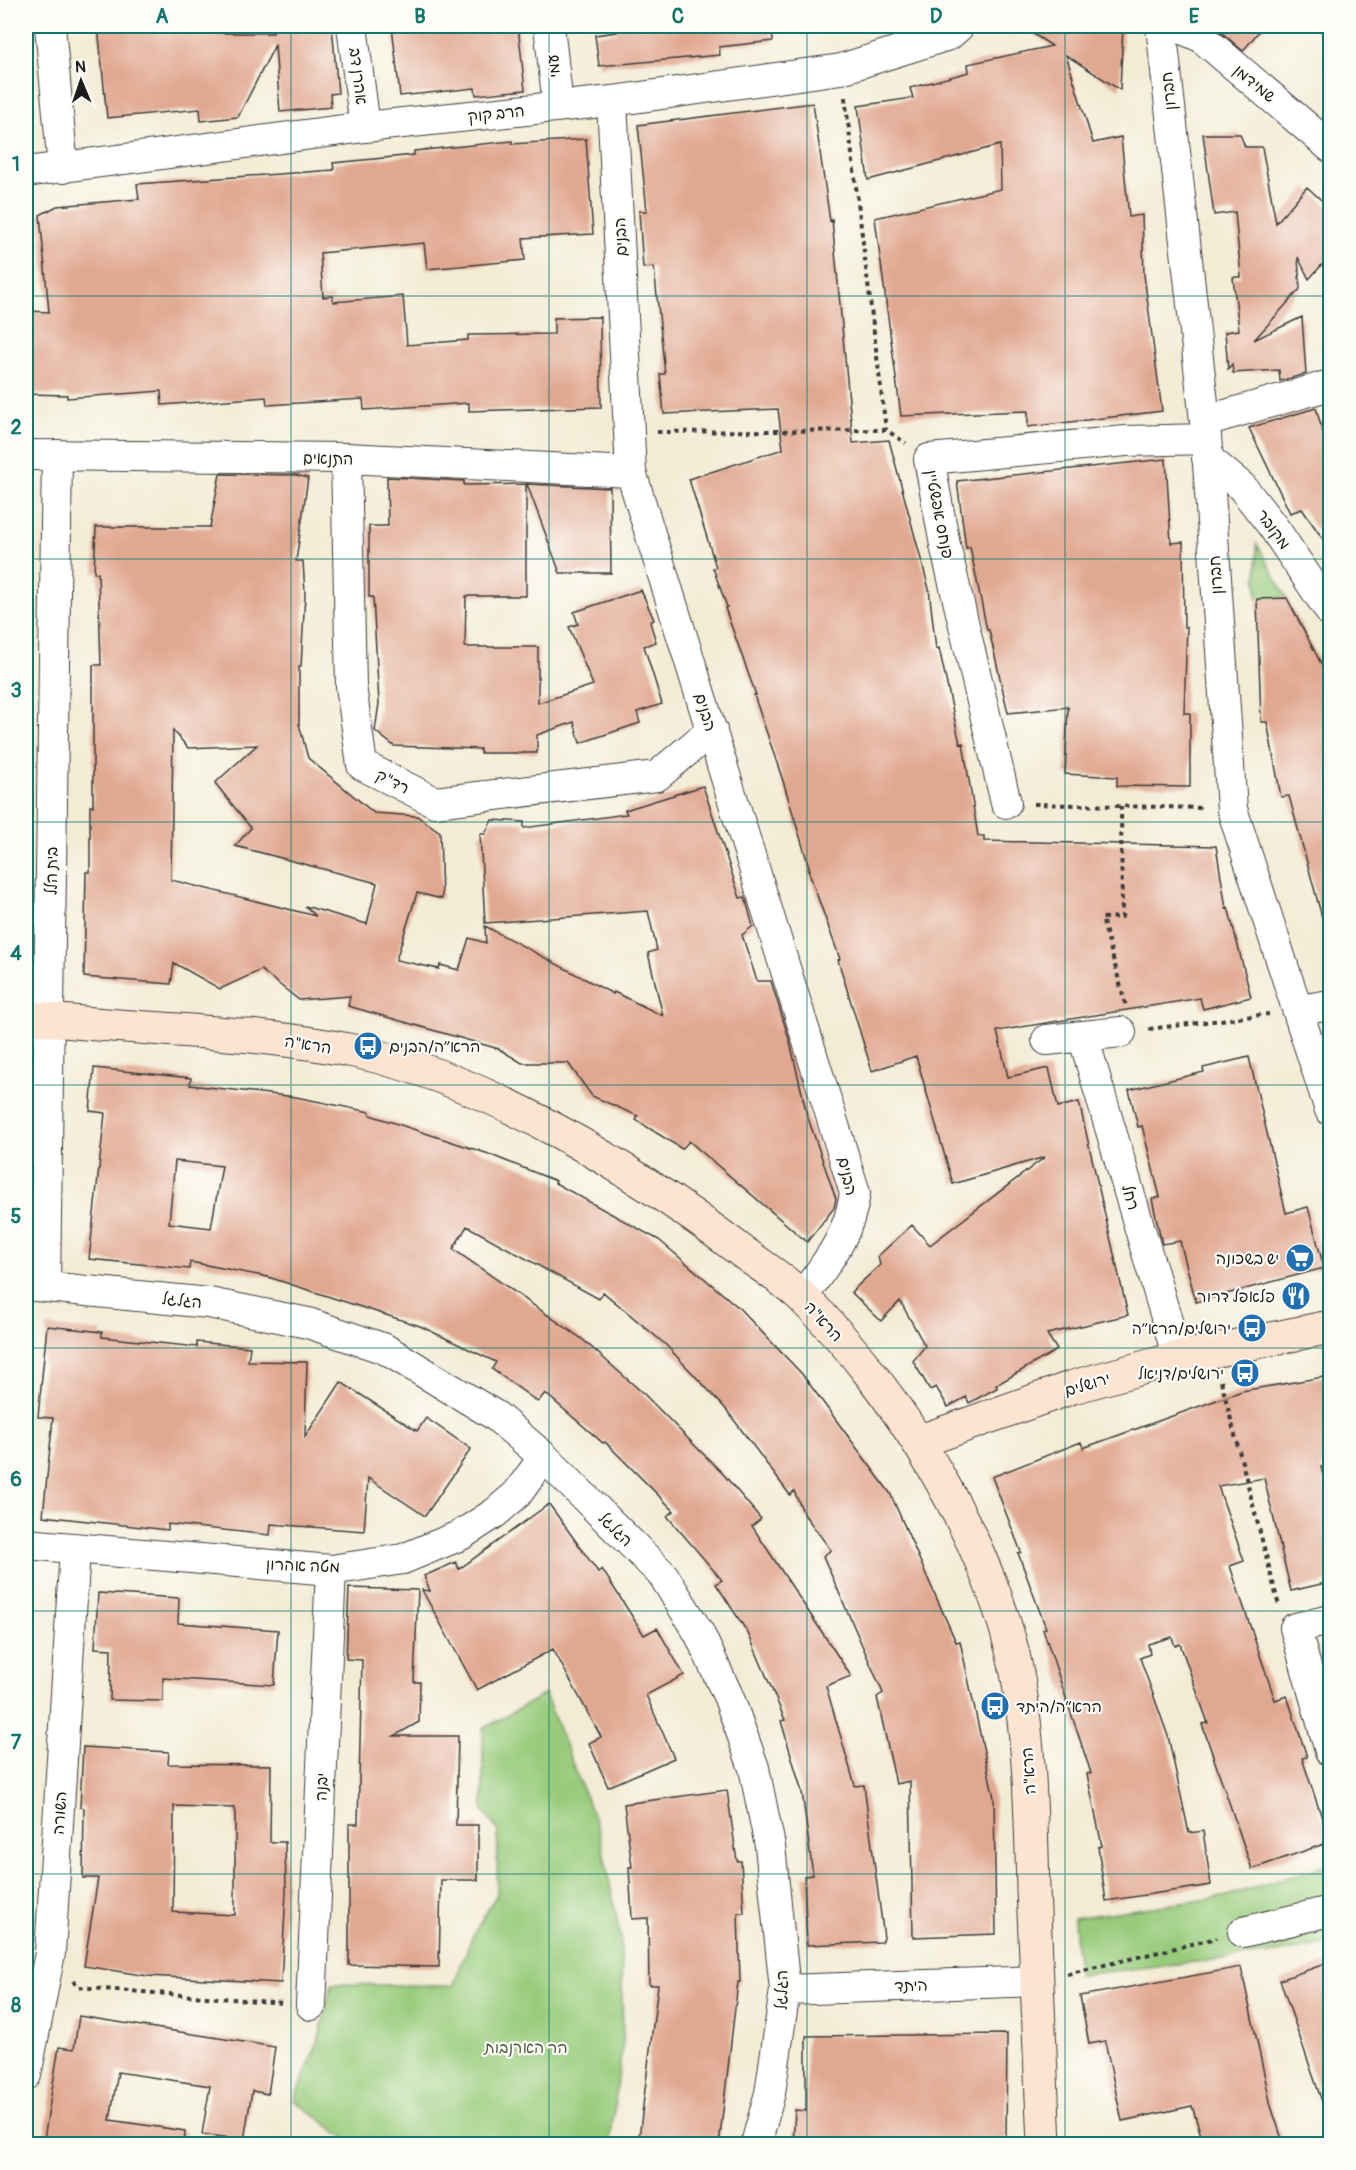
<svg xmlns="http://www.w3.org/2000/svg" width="1356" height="2170" font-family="Pangolin,'Playpen Sans Hebrew',sans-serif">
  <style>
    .green { fill: #98cc7c; stroke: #5a744c; stroke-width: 1.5 }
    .building { fill: #e1a891; fill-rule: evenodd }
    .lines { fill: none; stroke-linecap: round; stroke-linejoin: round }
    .street-casing { stroke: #3c3b38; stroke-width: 32 }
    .secondary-casing { stroke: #3c3b38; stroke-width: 35 }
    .path { stroke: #3c3b38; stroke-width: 4; stroke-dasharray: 4.5 4.5; stroke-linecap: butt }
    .street { stroke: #fff; stroke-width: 30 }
    .secondary { stroke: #fde4d1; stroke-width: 33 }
    .grid { fill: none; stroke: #0f766e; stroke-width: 1.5; stroke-opacity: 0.55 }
    .labels { text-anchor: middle; stroke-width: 4.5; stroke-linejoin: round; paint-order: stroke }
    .street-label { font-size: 16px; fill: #1c1c1c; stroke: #fdfcf7 }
    .poi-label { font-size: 16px; fill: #1c1c1c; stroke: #fdfcf7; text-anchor: end }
    .park-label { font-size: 16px; fill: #475a3e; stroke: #fdfcf7 }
    .neatline { fill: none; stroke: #0f766e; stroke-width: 2 }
    .grid-label { font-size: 20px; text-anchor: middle; font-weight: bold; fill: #0f766e }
  </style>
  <rect width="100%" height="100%" fill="#fdfcf7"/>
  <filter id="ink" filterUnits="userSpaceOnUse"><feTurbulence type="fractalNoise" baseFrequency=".0167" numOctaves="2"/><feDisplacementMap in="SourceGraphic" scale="12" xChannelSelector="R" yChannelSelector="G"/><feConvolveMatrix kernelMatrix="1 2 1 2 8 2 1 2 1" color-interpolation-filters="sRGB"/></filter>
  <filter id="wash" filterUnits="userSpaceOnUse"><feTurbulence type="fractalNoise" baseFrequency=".008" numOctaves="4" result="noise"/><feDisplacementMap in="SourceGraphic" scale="24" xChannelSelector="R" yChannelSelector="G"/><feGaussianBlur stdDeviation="1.35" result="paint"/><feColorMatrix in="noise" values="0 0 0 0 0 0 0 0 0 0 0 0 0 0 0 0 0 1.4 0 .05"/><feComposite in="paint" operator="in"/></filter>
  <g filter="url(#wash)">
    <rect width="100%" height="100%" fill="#f3ecd5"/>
    <path class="green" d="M 1257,544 L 1287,598 L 1257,599 Z
      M 545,1694 L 599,1831 L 621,1938 L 623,2039 L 611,2136 L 608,2144 L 353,2144 L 294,2100 L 318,2042 L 332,1984 L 453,1986 L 472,1937 L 497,1894 L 498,1831 L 483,1810 L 483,1729 Z
      M 1330,1864 L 1330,1943 L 1276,1953 L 1078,1975 L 1074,1918 L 1224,1897 Z"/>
    <g id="blocks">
      <path class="building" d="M 98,26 L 221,26 L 222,33 L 273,33 L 273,26 L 332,26 L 338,93 L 330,94 L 331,107 L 280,112 L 275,45 L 238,117 L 201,121 L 200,109 L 107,118 Z
        M 392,26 L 518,26 L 525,90 L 476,95 L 475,88 L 400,96 Z
        M 616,26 L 772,26 L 773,41 L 719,47 L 720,55 L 599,66 L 595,35 L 617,32 Z
        M 1021,26 L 1123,26 L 1120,90 L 1066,55 L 1093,143 L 1121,137 L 1129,217 L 1142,215 L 1144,275 L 1162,411 L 1028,427 L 1028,411 L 901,416 L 875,218 L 1001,189 L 1000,145 L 868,180 L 858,106 L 913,98 L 910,88 L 969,72 L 968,64 L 1052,46 Z
        M 1214,26 L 1263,26 L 1243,51 Z
        M 813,103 L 830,221 L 832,220 L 853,443 L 889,440 L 929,589 L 936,649 L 939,648 L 960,744 L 963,743 L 978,836 L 984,836 L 984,841 L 1216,846 L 1226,908 L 1228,907 L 1251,997 L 1203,1009 L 1200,998 L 997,1031 L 1008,1077 L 1049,1068 L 1058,1107 L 1079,1102 L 1128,1315 L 1047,1334 L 1057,1350 L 996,1385 L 997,1388 L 969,1403 L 966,1397 L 948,1407 L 936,1387 L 930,1390 L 913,1361 L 925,1346 L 900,1301 L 881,1321 L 851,1292 L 880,1265 L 878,1256 L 912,1225 L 930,1245 L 1045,1157 L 953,1184 L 916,1056 L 872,1071 L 838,960 L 840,959 L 808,870 L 810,870 L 783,781 L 754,695 L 756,695 L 725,608 L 727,607 L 713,568 L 716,567 L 689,479 L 783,449 L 778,409 L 664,414 L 660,374 L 665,374 L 654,267 L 643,268 L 639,211 L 647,211 L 638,125 Z
        M 1203,134 L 1240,134 L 1245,147 L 1262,147 L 1276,223 L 1307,187 L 1330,208 L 1330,256 L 1309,279 L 1298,257 L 1300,289 L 1254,340 L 1302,317 L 1306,374 L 1280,381 L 1279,370 L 1233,373 L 1232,364 L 1228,369 L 1225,332 L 1239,330 L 1233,277 L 1241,277 L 1235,212 L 1214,215 Z
        M 586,139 L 593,234 L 523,238 L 525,260 L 427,269 L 424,243 L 320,253 L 323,297 L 333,296 L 333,302 L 403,296 L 407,345 L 468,340 L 468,335 L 554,334 L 554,318 L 600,317 L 601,407 L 469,411 L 469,403 L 364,410 L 363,399 L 267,405 L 266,397 L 162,405 L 161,391 L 67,398 L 67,395 L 26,394 L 26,311 L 49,312 L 40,215 L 57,206 L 139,199 L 137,184 L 334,170 L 333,163 L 414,155 L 414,151 L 512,141 L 512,144 Z
        M 1316,408 L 1330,457 L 1330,549 L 1302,509 L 1290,513 L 1249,428 Z
        M 1166,459 L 1171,543 L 1183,542 L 1184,627 L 1187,627 L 1184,713 L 1190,713 L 1190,787 L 1117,786 L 1117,777 L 1065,774 L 1068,707 L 1008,713 L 989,630 L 987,630 L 970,547 L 966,548 L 957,481 Z
        M 220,474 L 296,475 L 308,478 L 296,561 L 303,561 L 305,594 L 301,666 L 299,666 L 299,724 L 308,758 L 374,813 L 417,816 L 440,832 L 442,899 L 417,893 L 396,960 L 439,969 L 440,965 L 459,970 L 469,938 L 486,943 L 485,926 L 613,994 L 614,992 L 663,1016 L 648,953 L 657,950 L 648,911 L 485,923 L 480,834 L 485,834 L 492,820 L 524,822 L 524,828 L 627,814 L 625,810 L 703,786 L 740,898 L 745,897 L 753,926 L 742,935 L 757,981 L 771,981 L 790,1042 L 807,1115 L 836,1199 L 834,1208 L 807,1242 L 689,1141 L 682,1149 L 636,1120 L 638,1116 L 592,1096 L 568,1063 L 522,1063 L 499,1049 L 348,1006 L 350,996 L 299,1000 L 261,970 L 220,989 L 174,963 L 171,984 L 84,977 L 86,872 L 90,872 L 90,806 L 93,806 L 93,665 L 101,665 L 98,573 L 94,573 L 96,527 L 210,527 ZM 173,730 L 188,748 L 257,745 L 215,783 L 251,828 L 235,846 L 377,883 L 367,924 L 305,906 L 316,916 L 171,880 Z
        M 387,477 L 464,481 L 464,485 L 526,484 L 526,596 L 466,596 L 465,647 L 538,647 L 538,703 L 593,685 L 569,627 L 578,624 L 574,612 L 641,590 L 654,620 L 650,622 L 656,642 L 644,646 L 662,704 L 637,712 L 640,723 L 580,743 L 574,722 L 537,735 L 537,753 L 480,753 L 480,749 L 394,746 L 375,731 L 379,703 L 373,597 L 369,597 L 369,526 L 388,526 Z
        M 527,484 L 610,488 L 611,573 L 560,573 Z
        M 1287,598 L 1330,681 L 1330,920 L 1323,921 L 1289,796 L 1281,797 L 1267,722 L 1261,722 L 1257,599 Z
        M 1249,1057 L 1286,1213 L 1308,1207 L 1324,1268 L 1196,1302 L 1180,1241 L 1162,1244 L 1152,1199 L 1160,1197 L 1142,1126 L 1138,1127 L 1129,1090 L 1204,1072 L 1203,1068 Z
        M 94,1068 L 191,1078 L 190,1085 L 296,1097 L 370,1112 L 370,1115 L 486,1153 L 556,1181 L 555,1183 L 659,1240 L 738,1307 L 802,1374 L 890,1493 L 956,1642 L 960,1641 L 994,1798 L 996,1934 L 913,1937 L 910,1781 L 896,1784 L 877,1697 L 883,1693 L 823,1556 L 831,1550 L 804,1514 L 794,1491 L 790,1495 L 725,1408 L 666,1345 L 603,1292 L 599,1299 L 467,1226 L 453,1249 L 582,1339 L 644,1394 L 724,1475 L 761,1519 L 752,1526 L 851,1676 L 826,1686 L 855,1786 L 864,1785 L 884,1938 L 882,1942 L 807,1945 L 804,1876 L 813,1875 L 802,1792 L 781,1721 L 785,1720 L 748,1633 L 716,1584 L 722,1580 L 667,1516 L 674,1511 L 605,1442 L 603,1443 L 545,1393 L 538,1402 L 492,1369 L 496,1362 L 420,1326 L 268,1277 L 190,1262 L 189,1269 L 89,1259 L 105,1113 L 90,1111 ZM 175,1161 L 222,1166 L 211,1228 L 169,1223 Z
        M 47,1326 L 102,1332 L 102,1337 L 197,1347 L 197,1342 L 250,1347 L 248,1361 L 307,1362 L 305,1437 L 341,1382 L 417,1431 L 426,1418 L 471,1449 L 425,1516 L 368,1478 L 364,1531 L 271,1524 L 270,1535 L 168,1524 L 168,1530 L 43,1516 L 53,1418 L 38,1417 Z
        M 1323,1377 L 1330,1421 L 1330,1466 L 1321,1467 L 1330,1505 L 1330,1582 L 1291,1591 L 1264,1478 L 1218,1486 L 1244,1561 L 1230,1566 L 1275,1700 L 1287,1696 L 1307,1757 L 1302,1758 L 1330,1842 L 1252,1869 L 1202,1724 L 1208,1723 L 1180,1644 L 1175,1646 L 1172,1637 L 1148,1644 L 1150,1654 L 1140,1658 L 1168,1736 L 1189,1833 L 1203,1831 L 1211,1885 L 1106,1901 L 1098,1847 L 1102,1846 L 1087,1774 L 1091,1773 L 1043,1629 L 1046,1628 L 1018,1553 L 1021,1552 L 992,1477 L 1081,1442 L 1083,1448 L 1242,1391 Z
        M 549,1504 L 598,1572 L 602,1569 L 644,1635 L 657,1628 L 684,1675 L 646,1695 L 674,1758 L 608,1787 L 589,1743 L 601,1737 L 553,1649 L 477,1690 L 422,1590 L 430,1591 L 424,1576 L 456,1562 L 459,1569 Z
        M 349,1588 L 418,1590 L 414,1682 L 420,1682 L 419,1722 L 394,1736 L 458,1736 L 456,1825 L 478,1825 L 478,1880 L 441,1880 L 439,1967 L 349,1965 L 349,1824 L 358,1824 L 362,1660 L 346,1659 Z
        M 98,1593 L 179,1598 L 178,1623 L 278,1630 L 274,1685 L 163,1678 L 163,1701 L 110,1700 L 111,1649 L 95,1648 Z
        M 83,1747 L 169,1752 L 168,1764 L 271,1765 L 270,1842 L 285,1842 L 286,1892 L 281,1983 L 148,1976 L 84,1966 L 98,1878 L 83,1878 L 84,1808 L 80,1807 ZM 174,1806 L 235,1808 L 235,1915 L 173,1912 Z
        M 727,1790 L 737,1861 L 741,1861 L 744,1913 L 738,1913 L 740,1982 L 738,1982 L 719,2145 L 685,2145 L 639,2138 L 658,1985 L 649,1985 L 648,1918 L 632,1919 L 629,1867 L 632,1867 L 624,1804 Z
        M 1330,1962 L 1330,2116 L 1327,2116 L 1280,1980 Z
        M 1241,1967 L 1271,2106 L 1284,2145 L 1204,2145 L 1192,2106 L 1122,2121 L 1105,2041 L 1089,2044 L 1080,1996 Z
        M 79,2016 L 275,2047 L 268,2094 L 252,2091 L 244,2140 L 202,2134 L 210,2086 L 118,2072 L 110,2120 L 185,2131 L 184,2145 L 43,2145 L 59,2047 L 74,2049 Z
        M 1007,2034 L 1006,2145 L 793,2145 L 795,2110 L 806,2111 L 806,2036 Z"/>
    </g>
  </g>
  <g filter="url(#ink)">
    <use href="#blocks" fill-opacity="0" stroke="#3c3b38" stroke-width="1.5"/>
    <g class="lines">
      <g class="street-casing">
        <path id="street" d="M 50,26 L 63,168
          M 352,26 L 365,127
          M 549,26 L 558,106
          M 1161,26 L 1205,421 L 1232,809 L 1330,1110
          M 1175,26 L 1201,37 L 1330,147
          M 612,101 L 631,472 L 855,1193 C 849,1237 827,1262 802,1297
          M 26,172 L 365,127 L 612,101 L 841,69 L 949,35 L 959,26
          M 1205,421 L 1330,385
          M 26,455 L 346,458 L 631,472
          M 346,458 L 351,686 L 362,765 L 435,802 L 657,776 L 712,730
          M 1207,458 L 1242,487 L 1274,528 L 1330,611
          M 1006,803 L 945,545 L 929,459 L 1126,441 L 1206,439
          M 1299,1010 L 1330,1005
          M 1083,1036 L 1178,1358
          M 1047,1040 L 1121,1032
          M 26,1285 L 209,1303 L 308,1323 L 385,1349 L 496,1416 L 544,1457 L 663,1575 L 699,1633 L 729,1698 L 754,1768 L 770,1846 L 785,1990 L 770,2093 L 756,2144
          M 45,1286 L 57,455
          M 26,1544 L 331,1570 L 403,1559 L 461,1535 L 495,1513 L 517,1494 L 544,1457
          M 1330,1620 L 1295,1628 L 1330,1751
          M 1243,1932 L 1330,1911
          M 785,1990 L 1037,1981
          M 311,2005 L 331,1570
          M 26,2075 L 50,1953 L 75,1549"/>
      </g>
      <g class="secondary-casing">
        <path id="secondary" d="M 26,1017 C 136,1031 250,1029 359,1052 C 490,1081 634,1170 740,1250 C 761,1266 785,1280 803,1298 C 897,1388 995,1550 1018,1678 C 1030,1747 1031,1818 1033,1889 C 1036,1974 1040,2059 1044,2144
          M 918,1442 L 1073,1387 L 1178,1358 L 1330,1327"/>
      </g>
      <path class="path" d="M 845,97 L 886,430
        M 657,432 L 886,430 L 906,443
        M 1034,804 L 1204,808
        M 1121,806 L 1122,917 L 1102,918 L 1126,1006
        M 1149,1029 L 1269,1014
        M 1221,1381 L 1279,1606
        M 1067,1974 L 1217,1938
        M 73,1981 L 78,1987 L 284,2003"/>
      <use href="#street" class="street"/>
      <use href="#secondary" class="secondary"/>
    </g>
  </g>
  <path class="grid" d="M 291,26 L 291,2144M 549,26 L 549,2144M 807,26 L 807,2144M 1065,26 L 1065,2144M 26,296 L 1330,296M 26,559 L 1330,559M 26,822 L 1330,822M 26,1085 L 1330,1085M 26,1348 L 1330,1348M 26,1611 L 1330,1611M 26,1874 L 1330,1874"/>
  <defs>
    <g id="bus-disc" transform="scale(1.5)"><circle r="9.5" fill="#1f6fb2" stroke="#fdfcf7"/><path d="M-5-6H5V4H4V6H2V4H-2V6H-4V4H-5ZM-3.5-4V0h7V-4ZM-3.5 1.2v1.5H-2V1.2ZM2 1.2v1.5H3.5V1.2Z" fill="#fff"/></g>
    <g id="supermarket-disc" transform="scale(1.5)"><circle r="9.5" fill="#1f6fb2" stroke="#fdfcf7"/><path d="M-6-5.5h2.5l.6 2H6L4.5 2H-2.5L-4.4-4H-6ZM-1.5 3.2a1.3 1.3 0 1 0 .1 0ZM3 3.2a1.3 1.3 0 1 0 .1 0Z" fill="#fff"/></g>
    <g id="restaurant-disc" transform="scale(1.5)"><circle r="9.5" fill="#1f6fb2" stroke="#fdfcf7"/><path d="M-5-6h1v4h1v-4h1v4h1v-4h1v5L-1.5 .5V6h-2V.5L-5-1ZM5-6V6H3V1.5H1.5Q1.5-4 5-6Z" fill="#fff"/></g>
  </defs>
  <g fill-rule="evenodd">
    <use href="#bus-disc" x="368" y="1046"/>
    <use href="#supermarket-disc" x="1300" y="1258"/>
    <use href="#restaurant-disc" x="1296" y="1296"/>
    <use href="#bus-disc" x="1252" y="1328"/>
    <use href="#bus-disc" x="1245" y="1373"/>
    <use href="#bus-disc" x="995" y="1706"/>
  </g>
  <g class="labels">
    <g class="street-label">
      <text transform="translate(553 66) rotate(-96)" y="6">עמי</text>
      <text transform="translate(359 76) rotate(83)" y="6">אהרן דב</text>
      <text transform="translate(1255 83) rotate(40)" y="6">שמידמן</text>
      <text transform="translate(1168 91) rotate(-96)" y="6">חברון</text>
      <text transform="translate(496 113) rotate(-6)" y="6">הרב קוק</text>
      <text transform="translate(620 237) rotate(-93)" y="6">הבנים</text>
      <text transform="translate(328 458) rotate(1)" y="6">התנאים</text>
      <text transform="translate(940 514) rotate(79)" y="6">פנחס אפשטיין</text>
      <text transform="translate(1274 529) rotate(54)" y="6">מקובר</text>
      <text transform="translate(1215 575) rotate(-94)" y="6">חברון</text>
      <text transform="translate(706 712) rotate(73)" y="6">הבנים</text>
      <text transform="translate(393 781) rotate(27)" y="6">רד"ק</text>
      <text transform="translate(51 871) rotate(-89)" y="6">בית הלל</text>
      <text transform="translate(308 1044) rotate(9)" y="6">הרא"ה</text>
      <text transform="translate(848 1176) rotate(77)" y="6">הבנים</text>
      <text transform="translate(1131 1197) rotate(74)" y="6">רחל</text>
      <text transform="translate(182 1300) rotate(6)" y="6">הגלגל</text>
      <text transform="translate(824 1321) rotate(48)" y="6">הרא"ה</text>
      <text transform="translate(1087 1384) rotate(-17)" y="6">ירושלים</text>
      <text transform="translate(616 1529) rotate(45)" y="6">הגלגל</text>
      <text transform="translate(303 1565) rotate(2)" y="6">מטה אהרון</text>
      <text transform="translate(1028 1771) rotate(-94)" y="6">הרא"ה</text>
      <text transform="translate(321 1787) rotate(-87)" y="6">יבנה</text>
      <text transform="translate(59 1813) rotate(-86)" y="6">השורה</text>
      <text transform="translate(911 1985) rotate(-2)" y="6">היתד</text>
      <text transform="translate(781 1990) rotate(-89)" y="6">הגלגל</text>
    </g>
    <g class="poi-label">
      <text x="389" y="1052" text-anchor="start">הרא״ה/הבנים</text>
      <text x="1279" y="1264">יש בשכונה</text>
      <text x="1275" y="1302">פלאפל דרור</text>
      <text x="1231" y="1334">ירושלים/הרא״ה</text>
      <text x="1224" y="1379">ירושלים/דניאל</text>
      <text x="1016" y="1712" text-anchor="start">הרא״ה/היתד</text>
    </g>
    <g class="park-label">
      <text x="526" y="2053">הר הארנבות</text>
    </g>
  </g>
  <rect width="1356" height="2170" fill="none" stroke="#fdfcf7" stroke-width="66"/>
  <g transform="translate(81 81) rotate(358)" stroke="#fdfcf7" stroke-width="4.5" paint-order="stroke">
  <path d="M0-4.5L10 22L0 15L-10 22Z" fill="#1c1c1c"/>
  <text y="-9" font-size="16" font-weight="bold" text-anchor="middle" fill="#1c1c1c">N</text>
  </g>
  <rect x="33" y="33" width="1290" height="2104" class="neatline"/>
  <g class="grid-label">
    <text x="162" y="23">A</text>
    <text x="420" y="23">B</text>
    <text x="678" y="23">C</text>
    <text x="936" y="23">D</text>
    <text x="1194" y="23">E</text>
    <text x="16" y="171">1</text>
    <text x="16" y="434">2</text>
    <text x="16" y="697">3</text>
    <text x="16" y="960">4</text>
    <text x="16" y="1223">5</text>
    <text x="16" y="1486">6</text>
    <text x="16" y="1749">7</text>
    <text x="16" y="2012">8</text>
  </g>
</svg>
